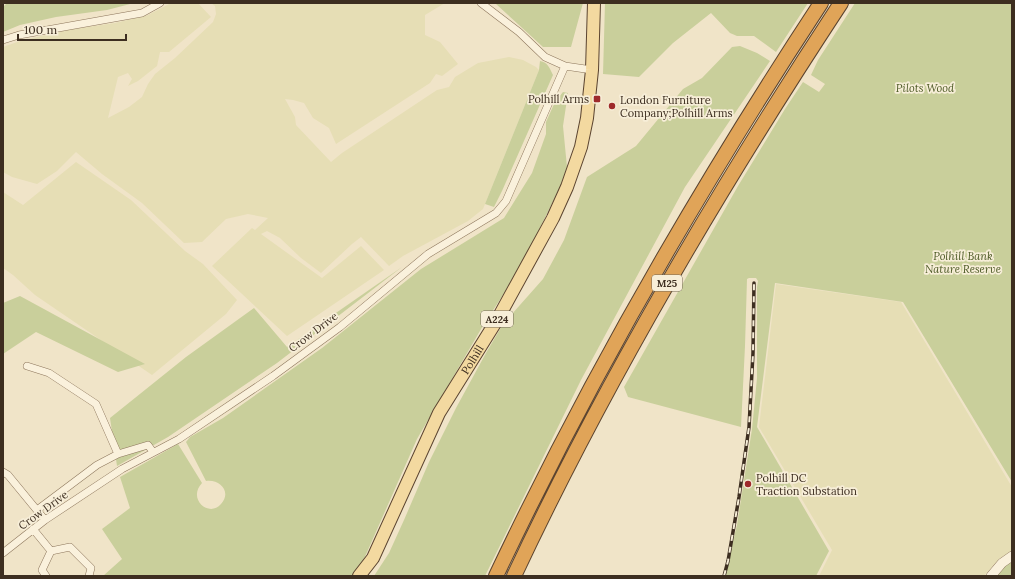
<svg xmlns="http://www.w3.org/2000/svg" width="1015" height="579" font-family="Lora,serif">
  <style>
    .farmland { fill: #e6deb5 }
    .green { fill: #c9cf9b }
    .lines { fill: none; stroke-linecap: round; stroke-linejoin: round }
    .minor-casing { stroke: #8d765c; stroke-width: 8 }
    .tertiary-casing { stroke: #8d765c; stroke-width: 10 }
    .primary-casing { stroke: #5b4430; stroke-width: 14 }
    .motorway-casing { stroke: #5b4430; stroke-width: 16 }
    .minor { stroke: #faf1dc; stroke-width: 7 }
    .tertiary { stroke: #faf1dc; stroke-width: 9 }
    .primary { stroke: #f3d9a0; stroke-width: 12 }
    .motorway { stroke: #e0a458; stroke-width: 14 }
    .rail-casing { stroke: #3d2e20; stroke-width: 3.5 }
    .rail { stroke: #f7eed8; stroke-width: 2; stroke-dasharray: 6; stroke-linecap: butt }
    .poi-dot { fill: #9e2a2b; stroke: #f7eed8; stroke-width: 1.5 }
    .labels { text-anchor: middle; stroke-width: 3.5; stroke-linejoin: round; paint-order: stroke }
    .shield { fill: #f7eed8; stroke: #756857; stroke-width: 1 }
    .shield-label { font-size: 10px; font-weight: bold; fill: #3d2e20 }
    .park-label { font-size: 11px; font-style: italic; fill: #4d5a26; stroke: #f7eed8 }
    .poi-label { font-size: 11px; fill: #3d2e20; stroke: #f7eed8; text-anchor: start }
    .street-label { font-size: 11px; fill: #3d2e20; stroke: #f7eed8 }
  </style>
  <rect width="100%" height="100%" fill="#f0e4c8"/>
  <path class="farmland" d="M 171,3 L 198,3 L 211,17 L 169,52 L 160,52 L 157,66 L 138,81 L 128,86 L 132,79 L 128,73 L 118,77 L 108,118 L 129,107 L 142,97 L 148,84 L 155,74 L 175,58 L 213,22 L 216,14 L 215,6 L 211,3 L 445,3 L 425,15 L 425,35 L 440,42 L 458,64 L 442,76 L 436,74 L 430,83 L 336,144 L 329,128 L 313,118 L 304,103 L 293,100 L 285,99 L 295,117 L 296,125 L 331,162 L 342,153 L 437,90 L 449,87 L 455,77 L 478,63 L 509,57 L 523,60 L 536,67 L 539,70 L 483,209 L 468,221 L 403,256 L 389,266 L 361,237 L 352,244 L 321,273 L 301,258 L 280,238 L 267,231 L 261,234 L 322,278 L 361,246 L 384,270 L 287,336 L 212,266 L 252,228 L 255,230 L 268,218 L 248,214 L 226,219 L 202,242 L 184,243 L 142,203 L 102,174 L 76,152 L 57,171 L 37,184 L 12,177 L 3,172 L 3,47 L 20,41 L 67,30 L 115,23 L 148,15 Z
    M 76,162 L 131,200 L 185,251 L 203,264 L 237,300 L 226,314 L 152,375 L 35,295 L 13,275 L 3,268 L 3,192 L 23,205 Z
    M 776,284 L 901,302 L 1012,487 L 1012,551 L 999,559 L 984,576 L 819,576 L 832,550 L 759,427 Z"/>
  <path class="green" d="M 7,3 L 134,3 L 107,10 L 56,17 L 20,25 L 3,32 L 3,7 Z
    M 496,3 L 583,3 L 571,47 L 543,47 L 496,4 Z
    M 605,3 L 808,3 L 776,52 L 754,36 L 737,36 L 730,33 L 711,13 L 673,43 L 639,77 L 603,74 Z
    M 855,3 L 1012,3 L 1012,482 L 903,302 L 775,283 L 757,427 L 829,551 L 816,576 L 724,576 L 737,525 L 752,429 L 757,378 L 757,287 L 758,281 L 756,278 L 749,278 L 747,279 L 745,346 L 741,427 L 628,397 L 624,387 L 738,186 L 785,109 L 803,82 L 819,92 L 825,84 L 811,75 L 818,60 Z
    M 740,46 L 757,53 L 770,61 L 685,187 L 581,380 L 485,576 L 374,576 L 389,553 L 404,520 L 429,462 L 456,408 L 486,353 L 503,324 L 543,279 L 564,240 L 587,177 L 636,146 L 683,89 L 702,78 L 732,47 Z
    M 540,61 C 548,62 550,69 553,75 L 502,191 L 494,207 L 485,204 L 539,70 Z
    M 563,92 L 568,93 L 563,126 L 567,167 L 560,187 L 533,242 L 503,295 L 484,324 L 417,439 L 360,568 L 353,576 L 103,576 L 122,559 L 102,529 L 130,508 L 120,477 L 178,444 L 202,483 C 187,499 209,518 221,504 C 232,492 220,479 206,481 L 186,442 L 190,437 L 223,418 L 322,348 L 421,269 L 504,218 L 532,173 L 546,134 L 546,122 L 555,102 Z
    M 402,267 L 277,363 L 168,437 L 117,466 L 110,418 L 186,357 L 254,308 L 287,347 Z
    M 20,296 L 145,364 L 118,372 L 36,332 L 3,354 L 3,303 Z
    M 1012,561 L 1012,576 L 996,576 L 1005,565 Z"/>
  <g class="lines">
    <g class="minor-casing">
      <path id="minor" d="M 481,3 L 519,32 L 545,57 L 565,66 L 592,70
        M 3,40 L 19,35 L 142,13 L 160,3
        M 27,366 L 49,373 L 96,404 L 118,454
        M 3,472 L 8,475 L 45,520
        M 37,510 L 97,465 L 118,454 L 148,445 L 153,452
        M 33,529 L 51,551
        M 51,551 L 70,547 L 91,568 L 89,576
        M 3,553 L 45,520 L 122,469 L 179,439 L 273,376 L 340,327 L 428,254 L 496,213 L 506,201 L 565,66
        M 46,576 L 42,570 L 51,551"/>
    </g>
    <g class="tertiary-casing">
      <path id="tertiary" d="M 991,576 L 1002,563 L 1012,556"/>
    </g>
    <g class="primary-casing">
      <g id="primary">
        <path id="s1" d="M 359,576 L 373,558 L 439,413 L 497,320 L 553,218 L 567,187 L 581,147 L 587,118 L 592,70 L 594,3"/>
      </g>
    </g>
    <g class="motorway-casing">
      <path id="motorway" d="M 496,576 C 590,377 700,187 821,3
        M 514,576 C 608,376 720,187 841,3"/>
    </g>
    <use href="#minor" class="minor"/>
    <use href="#tertiary" class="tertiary"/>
    <use href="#primary" class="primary"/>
    <use href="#motorway" class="motorway"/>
    <g class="rail-casing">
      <path id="rail" d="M 724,576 L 728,561 L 739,497 L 749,427 L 753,353 L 754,283"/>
    </g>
    <use href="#rail" class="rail"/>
  </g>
  <g class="poi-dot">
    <rect x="593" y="95" width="8" height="8" rx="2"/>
    <circle cx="612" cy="106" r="4"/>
    <circle cx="748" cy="484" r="4"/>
  </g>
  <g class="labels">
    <g class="shield">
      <rect x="652" y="275" width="30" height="16" rx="3"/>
      <rect x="481" y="311" width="32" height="16" rx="3"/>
    </g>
    <g class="shield-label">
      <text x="667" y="287">M25</text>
      <text x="497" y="323">A224</text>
    </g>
    <g class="park-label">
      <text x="925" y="92">Pilots Wood</text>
      <text x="963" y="260">Polhill Bank<tspan x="963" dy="13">Nature Reserve</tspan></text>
    </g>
    <g class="poi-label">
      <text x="589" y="103" text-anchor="end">Polhill Arms</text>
      <text x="620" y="104">London Furniture<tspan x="620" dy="13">Company;Polhill Arms</tspan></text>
      <text x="756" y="482">Polhill DC<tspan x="756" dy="13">Traction Substation</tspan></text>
    </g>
    <g class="street-label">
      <text transform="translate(313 332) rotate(-37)" y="4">Crow Drive</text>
      <text dy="4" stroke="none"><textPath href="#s1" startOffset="245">Polhill</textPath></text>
      <text transform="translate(43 510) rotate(-36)" y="4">Crow Drive</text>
    </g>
  </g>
  <rect width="1015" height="579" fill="none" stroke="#3d2e20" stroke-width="8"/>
  <path d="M18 34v6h108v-6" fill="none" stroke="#3d2e20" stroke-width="2"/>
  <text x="24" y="34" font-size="12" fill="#3d2e20" stroke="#f7eed8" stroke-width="3" paint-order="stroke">100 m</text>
</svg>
